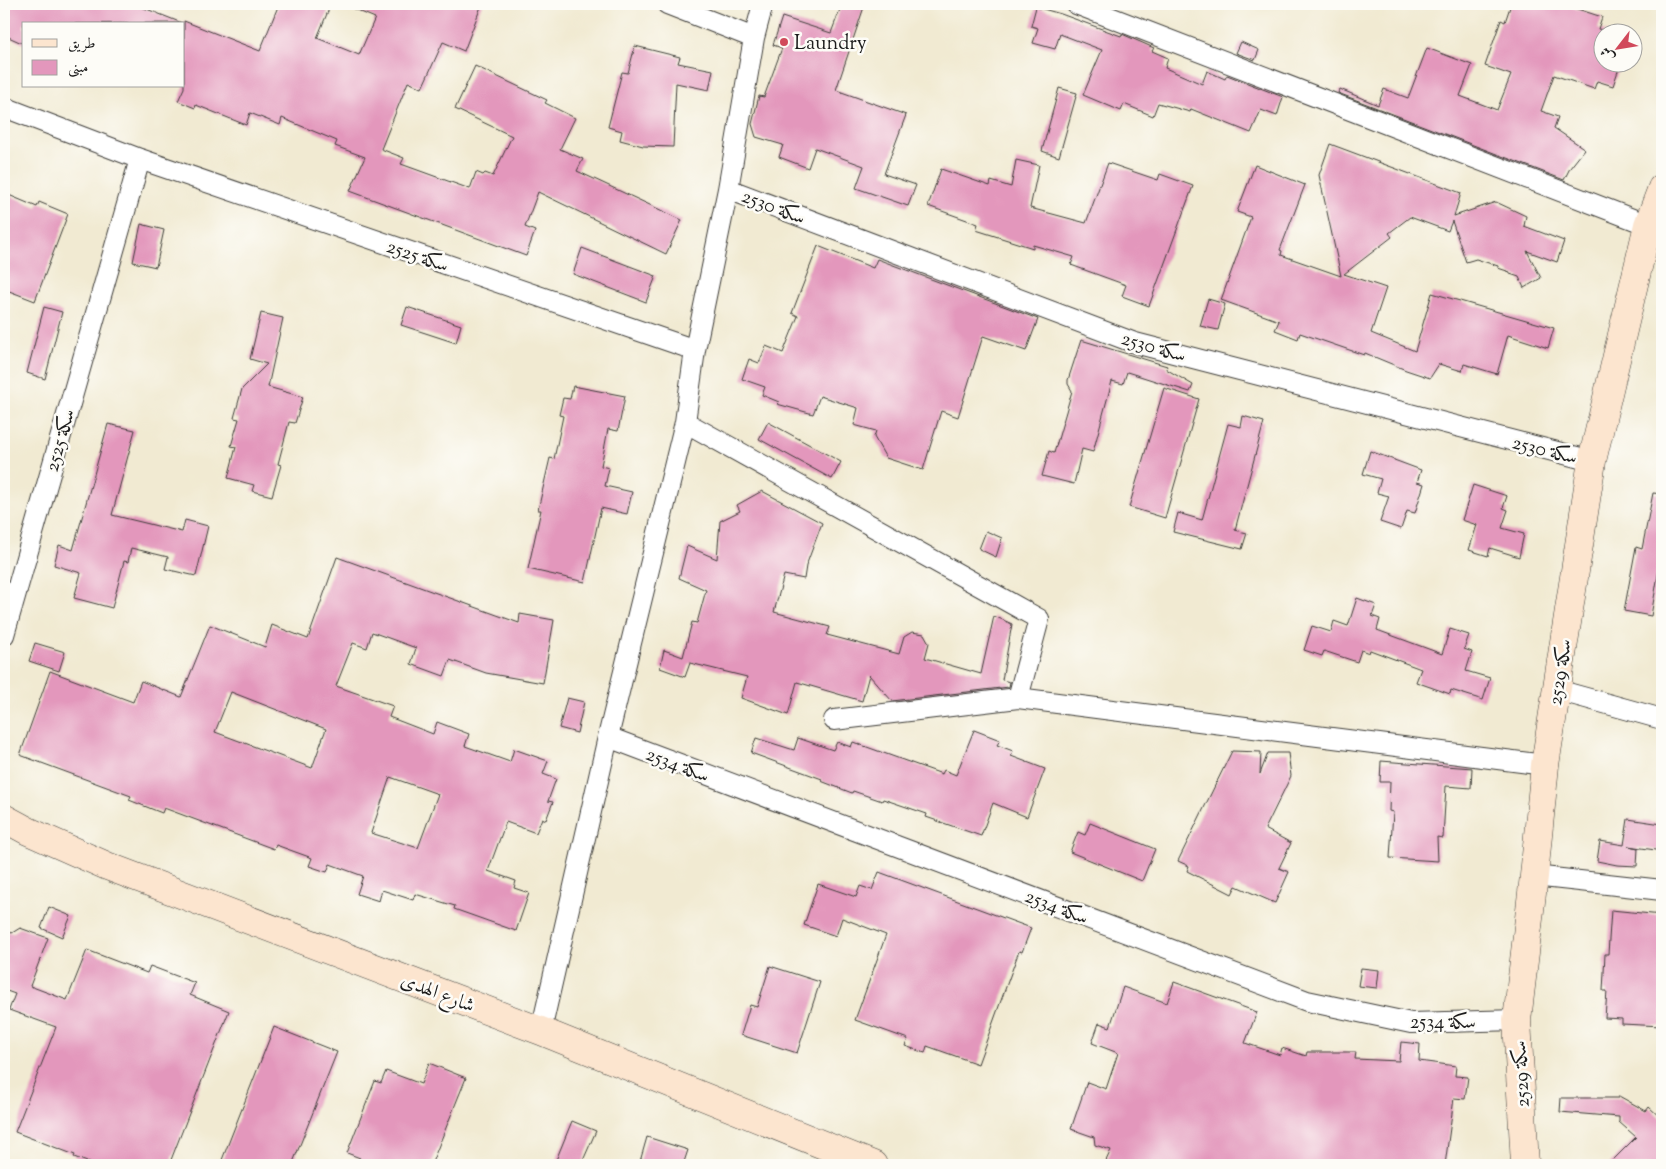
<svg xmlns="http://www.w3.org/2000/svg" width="1666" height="1169" font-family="'Sorts Mill Goudy',Amiri,serif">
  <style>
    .building { fill: #e397bc; fill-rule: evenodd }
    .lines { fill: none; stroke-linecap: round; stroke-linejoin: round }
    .street-casing { stroke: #3c3b37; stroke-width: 22 }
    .secondary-casing { stroke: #3c3b37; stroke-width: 29 }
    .street { stroke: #fff; stroke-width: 20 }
    .secondary { stroke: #fce5cf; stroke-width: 28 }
    .poi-dot { fill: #d1495b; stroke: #fdfcf7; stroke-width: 2 }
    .labels { text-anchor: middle; stroke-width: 5; stroke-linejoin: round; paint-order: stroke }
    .poi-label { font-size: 20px; fill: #1c1c1c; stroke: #fdfcf7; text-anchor: start }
    .street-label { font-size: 20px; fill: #1c1c1c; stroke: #fdfcf7 }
  </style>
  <rect width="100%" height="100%" fill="#fdfcf7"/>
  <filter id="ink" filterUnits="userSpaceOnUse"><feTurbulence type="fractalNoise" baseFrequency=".02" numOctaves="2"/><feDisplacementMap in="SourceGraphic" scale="10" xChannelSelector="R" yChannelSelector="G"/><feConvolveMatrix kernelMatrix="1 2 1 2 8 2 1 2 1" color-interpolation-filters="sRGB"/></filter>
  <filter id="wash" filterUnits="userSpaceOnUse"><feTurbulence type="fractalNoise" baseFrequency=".0096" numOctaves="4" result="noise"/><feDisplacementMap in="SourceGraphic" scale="20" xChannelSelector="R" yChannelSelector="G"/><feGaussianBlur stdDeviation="1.12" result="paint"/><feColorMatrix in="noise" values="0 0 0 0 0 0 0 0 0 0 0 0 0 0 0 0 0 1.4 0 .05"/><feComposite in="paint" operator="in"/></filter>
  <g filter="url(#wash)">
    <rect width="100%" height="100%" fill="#f1ead2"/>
    <g id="blocks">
      <path class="building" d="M 4,4 L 134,4 L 182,23 L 24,24 L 24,44 L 4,35 Z
        M 279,4 L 331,4 L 317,38 L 359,55 L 375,18 L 342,4 L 482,4 L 464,51 L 443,42 L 422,88 L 408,82 L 381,149 L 404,158 L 401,164 L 470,189 L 476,172 L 483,175 L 485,173 L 493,176 L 512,136 L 455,109 L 475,66 L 547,100 L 545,103 L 575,118 L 560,149 L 583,159 L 577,171 L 682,220 L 666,254 L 538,192 L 525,227 L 535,231 L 526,256 L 350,191 L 365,157 L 335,146 L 337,141 L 282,118 L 280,125 L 250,113 L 246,125 L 196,105 L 195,108 L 178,101 L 184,88 L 184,21 L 260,51 Z
        M 842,4 L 865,4 L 836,90 L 906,115 L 884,174 L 916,185 L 908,206 L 856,188 L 864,166 L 815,148 L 808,168 L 779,157 L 783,145 L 756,137 L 752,124 L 759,96 L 764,97 L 782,48 L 773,45 L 782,17 L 831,33 Z
        M 1511,4 L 1562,4 L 1602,17 L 1598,29 L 1609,32 L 1604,32 L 1604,62 L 1621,62 L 1613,86 L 1597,81 L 1594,89 L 1554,75 L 1541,111 L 1558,117 L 1554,128 L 1585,149 L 1570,168 L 1564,180 L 1338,93 L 1340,89 L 1378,105 L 1384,89 L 1408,98 L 1427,48 L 1472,65 L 1460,96 L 1497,110 L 1511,75 L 1485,66 L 1501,20 L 1505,22 Z
        M 1036,7 L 1061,14 L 1121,36 L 1122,34 L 1154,48 L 1152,51 L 1168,58 L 1165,68 L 1202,84 L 1207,71 L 1225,79 L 1227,75 L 1283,97 L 1277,116 L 1261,110 L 1251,133 L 1191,109 L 1190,112 L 1158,103 L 1153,116 L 1124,104 L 1121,111 L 1083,95 L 1102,50 L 1060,34 L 1055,49 L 1033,43 L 1038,28 L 1031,26 Z
        M 1241,42 L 1259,50 L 1255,60 L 1236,53 Z
        M 635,46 L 680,57 L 678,63 L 713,70 L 709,90 L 676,83 L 673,147 L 643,146 L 620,140 L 622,131 L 608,127 L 622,72 L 628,73 Z
        M 1059,88 L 1077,93 L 1059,157 L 1042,151 Z
        M 1330,144 L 1461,193 L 1454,216 L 1496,202 L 1526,216 L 1524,226 L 1564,241 L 1557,262 L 1527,251 L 1541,278 L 1524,288 L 1519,277 L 1510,274 L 1510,272 L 1498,268 L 1498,266 L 1476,259 L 1466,262 L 1452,221 L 1448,231 L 1410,217 L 1389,233 L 1392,237 L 1344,274 L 1386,288 L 1371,333 L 1415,351 L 1432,293 L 1554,328 L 1548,348 L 1508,335 L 1497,374 L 1464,364 L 1462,371 L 1439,364 L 1430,378 L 1406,370 L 1365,353 L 1364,355 L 1300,333 L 1298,339 L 1275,330 L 1279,321 L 1221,300 L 1251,217 L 1237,212 L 1255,165 L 1305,185 L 1280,250 L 1282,251 L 1281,255 L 1341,276 L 1319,175 Z
        M 1016,160 L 1039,165 L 1030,208 L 1086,223 L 1108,163 L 1158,180 L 1160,174 L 1193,186 L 1149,306 L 1122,296 L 1126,285 L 1071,265 L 1074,257 L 1033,245 L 1033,248 L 976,230 L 978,224 L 928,206 L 941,169 L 990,186 L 991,181 L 1011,187 Z
        M 4,193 L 37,207 L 39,202 L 68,214 L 35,301 L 4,289 Z
        M 141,224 L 164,230 L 156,267 L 133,262 Z
        M 818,246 L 873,268 L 877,259 L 1038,319 L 1026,351 L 983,336 L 958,417 L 941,411 L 923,470 L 886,458 L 874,437 L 876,431 L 854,425 L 858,408 L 820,396 L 813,414 L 777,404 L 779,402 L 762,395 L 765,387 L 742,379 L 749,359 L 759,363 L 766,346 L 783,353 L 798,316 L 792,313 Z
        M 582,248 L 656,276 L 646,302 L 573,274 Z
        M 1208,299 L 1225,304 L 1218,330 L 1200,326 Z
        M 44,307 L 62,312 L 45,379 L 27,373 Z
        M 407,307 L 461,325 L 456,343 L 401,325 Z
        M 261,313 L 283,318 L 268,387 L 303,397 L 295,423 L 289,422 L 278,464 L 281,465 L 272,496 L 252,491 L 254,485 L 228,478 L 236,447 L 231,446 L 239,419 L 234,418 L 242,389 L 267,364 L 250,359 Z
        M 1081,340 L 1167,366 L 1166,369 L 1193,385 L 1190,392 L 1127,372 L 1123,384 L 1112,381 L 1093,452 L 1082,449 L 1074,484 L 1042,476 L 1049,451 L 1054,453 L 1072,391 L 1068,384 L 1068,380 Z
        M 573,386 L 625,396 L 618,431 L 608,429 L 601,466 L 609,468 L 605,486 L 632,492 L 627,514 L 601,508 L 585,582 L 528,569 L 541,510 L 538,510 L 550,458 L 554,459 L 563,416 L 559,415 L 563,398 L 570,399 Z
        M 1164,388 L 1199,399 L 1165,518 L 1129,507 Z
        M 1243,416 L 1264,422 L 1235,530 L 1247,533 L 1242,549 L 1173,532 L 1178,513 L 1202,520 L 1228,424 L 1241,427 Z
        M 768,422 L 841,462 L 832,479 L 759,439 Z
        M 108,424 L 135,430 L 112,515 L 182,532 L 185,520 L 208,526 L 196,576 L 165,569 L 168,557 L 131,548 L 128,562 L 124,561 L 112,608 L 74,598 L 81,573 L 54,565 L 59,545 L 73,550 Z
        M 1370,451 L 1421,470 L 1417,482 L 1424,484 L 1415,513 L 1407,511 L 1401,529 L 1380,522 L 1389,496 L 1377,493 L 1381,479 L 1363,474 Z
        M 1473,485 L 1507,496 L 1503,508 L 1508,510 L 1502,528 L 1524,534 L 1519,557 L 1490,548 L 1488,556 L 1469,550 L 1477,525 L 1462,520 Z
        M 762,491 L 822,523 L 806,566 L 804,579 L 784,575 L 774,612 L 830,627 L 827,635 L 899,654 L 904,637 L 912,632 L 924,634 L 929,643 L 925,658 L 981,674 L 994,616 L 1012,624 L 1002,680 L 1010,682 L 1009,687 L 892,701 L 869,675 L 862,701 L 797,682 L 788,715 L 741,698 L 747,677 L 690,663 L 685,677 L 660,668 L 664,650 L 683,657 L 692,622 L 697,623 L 706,590 L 679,578 L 687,546 L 717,559 L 720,521 L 740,511 L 737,505 Z
        M 1653,493 L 1662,494 L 1662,551 L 1651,616 L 1624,611 L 1636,547 L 1642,549 Z
        M 986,531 L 1002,538 L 996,557 L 979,549 Z
        M 337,557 L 519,623 L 520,614 L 554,620 L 543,683 L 486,673 L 450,660 L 444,676 L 411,664 L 416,648 L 372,632 L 367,648 L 353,643 L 336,686 L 393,706 L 389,717 L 433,734 L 437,722 L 469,734 L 465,746 L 510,762 L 514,749 L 548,761 L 543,774 L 556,779 L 548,801 L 553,802 L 546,820 L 542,818 L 536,833 L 506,822 L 488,871 L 516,881 L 514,888 L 529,893 L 516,931 L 454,909 L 455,906 L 415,894 L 413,900 L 382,890 L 379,901 L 357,894 L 363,876 L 330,864 L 327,872 L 309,866 L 312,858 L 276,845 L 274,849 L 164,808 L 162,813 L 129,800 L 131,796 L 20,755 L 50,671 L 133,702 L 141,681 L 181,697 L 210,625 L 265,647 L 272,625 L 308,639 ZM 231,692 L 326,729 L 312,768 L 215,732 ZM 390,777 L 438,794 L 418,848 L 371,833 Z
        M 1357,598 L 1376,605 L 1372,616 L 1380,619 L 1377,630 L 1442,654 L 1450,629 L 1469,635 L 1464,649 L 1472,652 L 1466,671 L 1490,678 L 1483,700 L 1451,690 L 1450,694 L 1416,682 L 1421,669 L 1370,650 L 1369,653 L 1361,650 L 1357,662 L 1324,651 L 1322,656 L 1304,650 L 1312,626 L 1331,632 L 1334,621 L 1348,626 Z
        M 35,643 L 65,652 L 59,671 L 29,661 Z
        M 567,698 L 584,702 L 577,733 L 559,728 Z
        M 974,730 L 1000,740 L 997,745 L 1013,751 L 1011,756 L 1045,769 L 1027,817 L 993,803 L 981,836 L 926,817 L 927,814 L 883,799 L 882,801 L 853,791 L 852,793 L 821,781 L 822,779 L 751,753 L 756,738 L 794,750 L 798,738 L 833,750 L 837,742 L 851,747 L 853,742 L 942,774 L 944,770 L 956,775 Z
        M 1232,751 L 1261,752 L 1260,774 L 1268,753 L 1288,753 L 1291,776 L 1265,829 L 1291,843 L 1279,868 L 1289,872 L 1275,903 L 1236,886 L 1232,894 L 1187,871 L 1189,866 L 1178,861 Z
        M 1381,761 L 1472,768 L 1471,788 L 1446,786 L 1443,838 L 1437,837 L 1438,861 L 1390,858 L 1393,812 L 1389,811 L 1390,782 L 1380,782 Z
        M 1628,819 L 1662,824 L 1662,851 L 1628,846 L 1638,848 L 1637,866 L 1617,865 L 1597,861 L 1600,841 L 1624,845 Z
        M 1090,823 L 1155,849 L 1142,881 L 1070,852 L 1078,832 L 1085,835 Z
        M 879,872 L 1031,928 L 1022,952 L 1019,951 L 978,1064 L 927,1046 L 925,1053 L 905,1046 L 908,1039 L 855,1020 L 886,935 L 842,918 L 836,936 L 804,925 L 818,884 L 856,897 L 860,886 L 872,890 Z
        M 49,907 L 71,916 L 62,937 L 41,928 Z
        M 1611,910 L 1662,915 L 1662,1026 L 1622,1024 L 1622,1019 L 1605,1018 L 1607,991 L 1603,991 L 1605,954 L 1608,954 Z
        M 20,928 L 48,938 L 30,986 L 67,1000 L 87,950 L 147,973 L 150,966 L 195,983 L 190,995 L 229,1011 L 169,1165 L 95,1165 L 74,1157 L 75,1155 L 15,1132 L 56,1027 L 9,1010 L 15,994 L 4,990 L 4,930 L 12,933 Z
        M 770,966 L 820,982 L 797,1053 L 741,1035 L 750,1005 L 757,1007 Z
        M 1361,968 L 1379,970 L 1377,988 L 1358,986 Z
        M 1174,982 L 1257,1012 L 1245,1043 L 1280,1055 L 1282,1048 L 1306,1056 L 1307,1052 L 1356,1052 L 1355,1059 L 1399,1061 L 1401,1042 L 1420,1044 L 1419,1061 L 1456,1066 L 1455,1076 L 1468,1077 L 1465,1099 L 1454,1098 L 1445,1165 L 1104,1165 L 1111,1150 L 1095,1145 L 1094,1137 L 1071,1129 L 1087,1082 L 1106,1089 L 1118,1053 L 1092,1043 L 1099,1023 L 1110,1027 L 1123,987 L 1167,1003 Z
        M 274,1027 L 337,1052 L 292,1165 L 220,1165 Z
        M 429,1063 L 466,1078 L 431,1165 L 373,1165 L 359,1160 L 360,1158 L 347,1153 L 375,1081 L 381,1083 L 386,1071 L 421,1084 Z
        M 1619,1096 L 1646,1111 L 1649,1107 L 1662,1119 L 1662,1165 L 1608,1165 L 1636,1137 L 1619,1122 L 1619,1117 L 1560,1112 L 1561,1098 L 1619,1098 Z
        M 572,1121 L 596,1131 L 581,1165 L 554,1165 Z
        M 647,1137 L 688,1150 L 683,1165 L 639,1165 Z"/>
    </g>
  </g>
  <g filter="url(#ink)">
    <use href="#blocks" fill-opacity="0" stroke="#3c3b37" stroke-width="1"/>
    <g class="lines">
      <g class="street-casing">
        <path id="street" d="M 667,4 L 754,38
          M 1076,4 L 1648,225
          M 4,107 L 140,159 L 695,350
          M 728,189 L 1135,343 L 1592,461
          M 685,422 L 1039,619 L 1018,698
          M 4,635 L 140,159
          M 1557,690 L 1662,719
          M 834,720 L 1018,698 L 1545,765
          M 608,737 L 1307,1001 L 1411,1023 L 1517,1020
          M 1534,876 L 1662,890
          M 541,1031 L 608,737 L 685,422 L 695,350 L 728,189 L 754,38 L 763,4"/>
      </g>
      <g class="secondary-casing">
        <path id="secondary" d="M 4,818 L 28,831 L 107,866 L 541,1031 L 873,1165
          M 1525,1165 L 1517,1020 L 1534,876 L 1545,765 L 1592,461 L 1648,225 L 1662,188"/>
      </g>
      <use href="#street" class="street"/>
      <use href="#secondary" class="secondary"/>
    </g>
  </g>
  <circle class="poi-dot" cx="784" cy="42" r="5"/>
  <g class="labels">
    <g class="poi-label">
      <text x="794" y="49">Laundry</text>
    </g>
    <g class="street-label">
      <text transform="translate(774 206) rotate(21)" y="7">سكة 2530</text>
      <text transform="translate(418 255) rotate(19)" y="7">سكة 2525</text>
      <text transform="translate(1154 346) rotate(16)" y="7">سكة 2530</text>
      <text transform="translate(59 440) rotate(-74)" y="7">سكة 2525</text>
      <text transform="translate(1545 449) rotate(14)" y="7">سكة 2530</text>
      <text transform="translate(1559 672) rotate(-81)" y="7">سكة 2529</text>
      <text transform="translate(678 764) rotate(21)" y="7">سكة 2534</text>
      <text transform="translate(1057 906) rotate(21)" y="7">سكة 2534</text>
      <text transform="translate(438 992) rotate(21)" y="7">شارع الهدى</text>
      <text x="1443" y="1028">سكة 2534</text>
      <text transform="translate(1520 1074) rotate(-93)" y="7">سكة 2529</text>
    </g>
  </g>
  <rect width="1666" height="1169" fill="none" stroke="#fdfcf7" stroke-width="20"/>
  <rect x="22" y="22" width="162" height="65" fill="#fdfcf7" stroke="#a3a29f"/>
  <rect x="32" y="39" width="25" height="8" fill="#fce5cf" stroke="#a3a29f"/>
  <text x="68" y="48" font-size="15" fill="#1c1c1c">طريق</text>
  <rect x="32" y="60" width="25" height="15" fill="#e397bc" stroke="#a3a29f"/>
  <text x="68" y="72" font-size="15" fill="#1c1c1c">مبنى</text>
  <g transform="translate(1618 48) rotate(239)"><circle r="24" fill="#fdfcf7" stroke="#a3a29f"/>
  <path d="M0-4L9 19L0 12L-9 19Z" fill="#d1495b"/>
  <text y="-8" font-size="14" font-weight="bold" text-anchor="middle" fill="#1c1c1c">ش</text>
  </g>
</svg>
